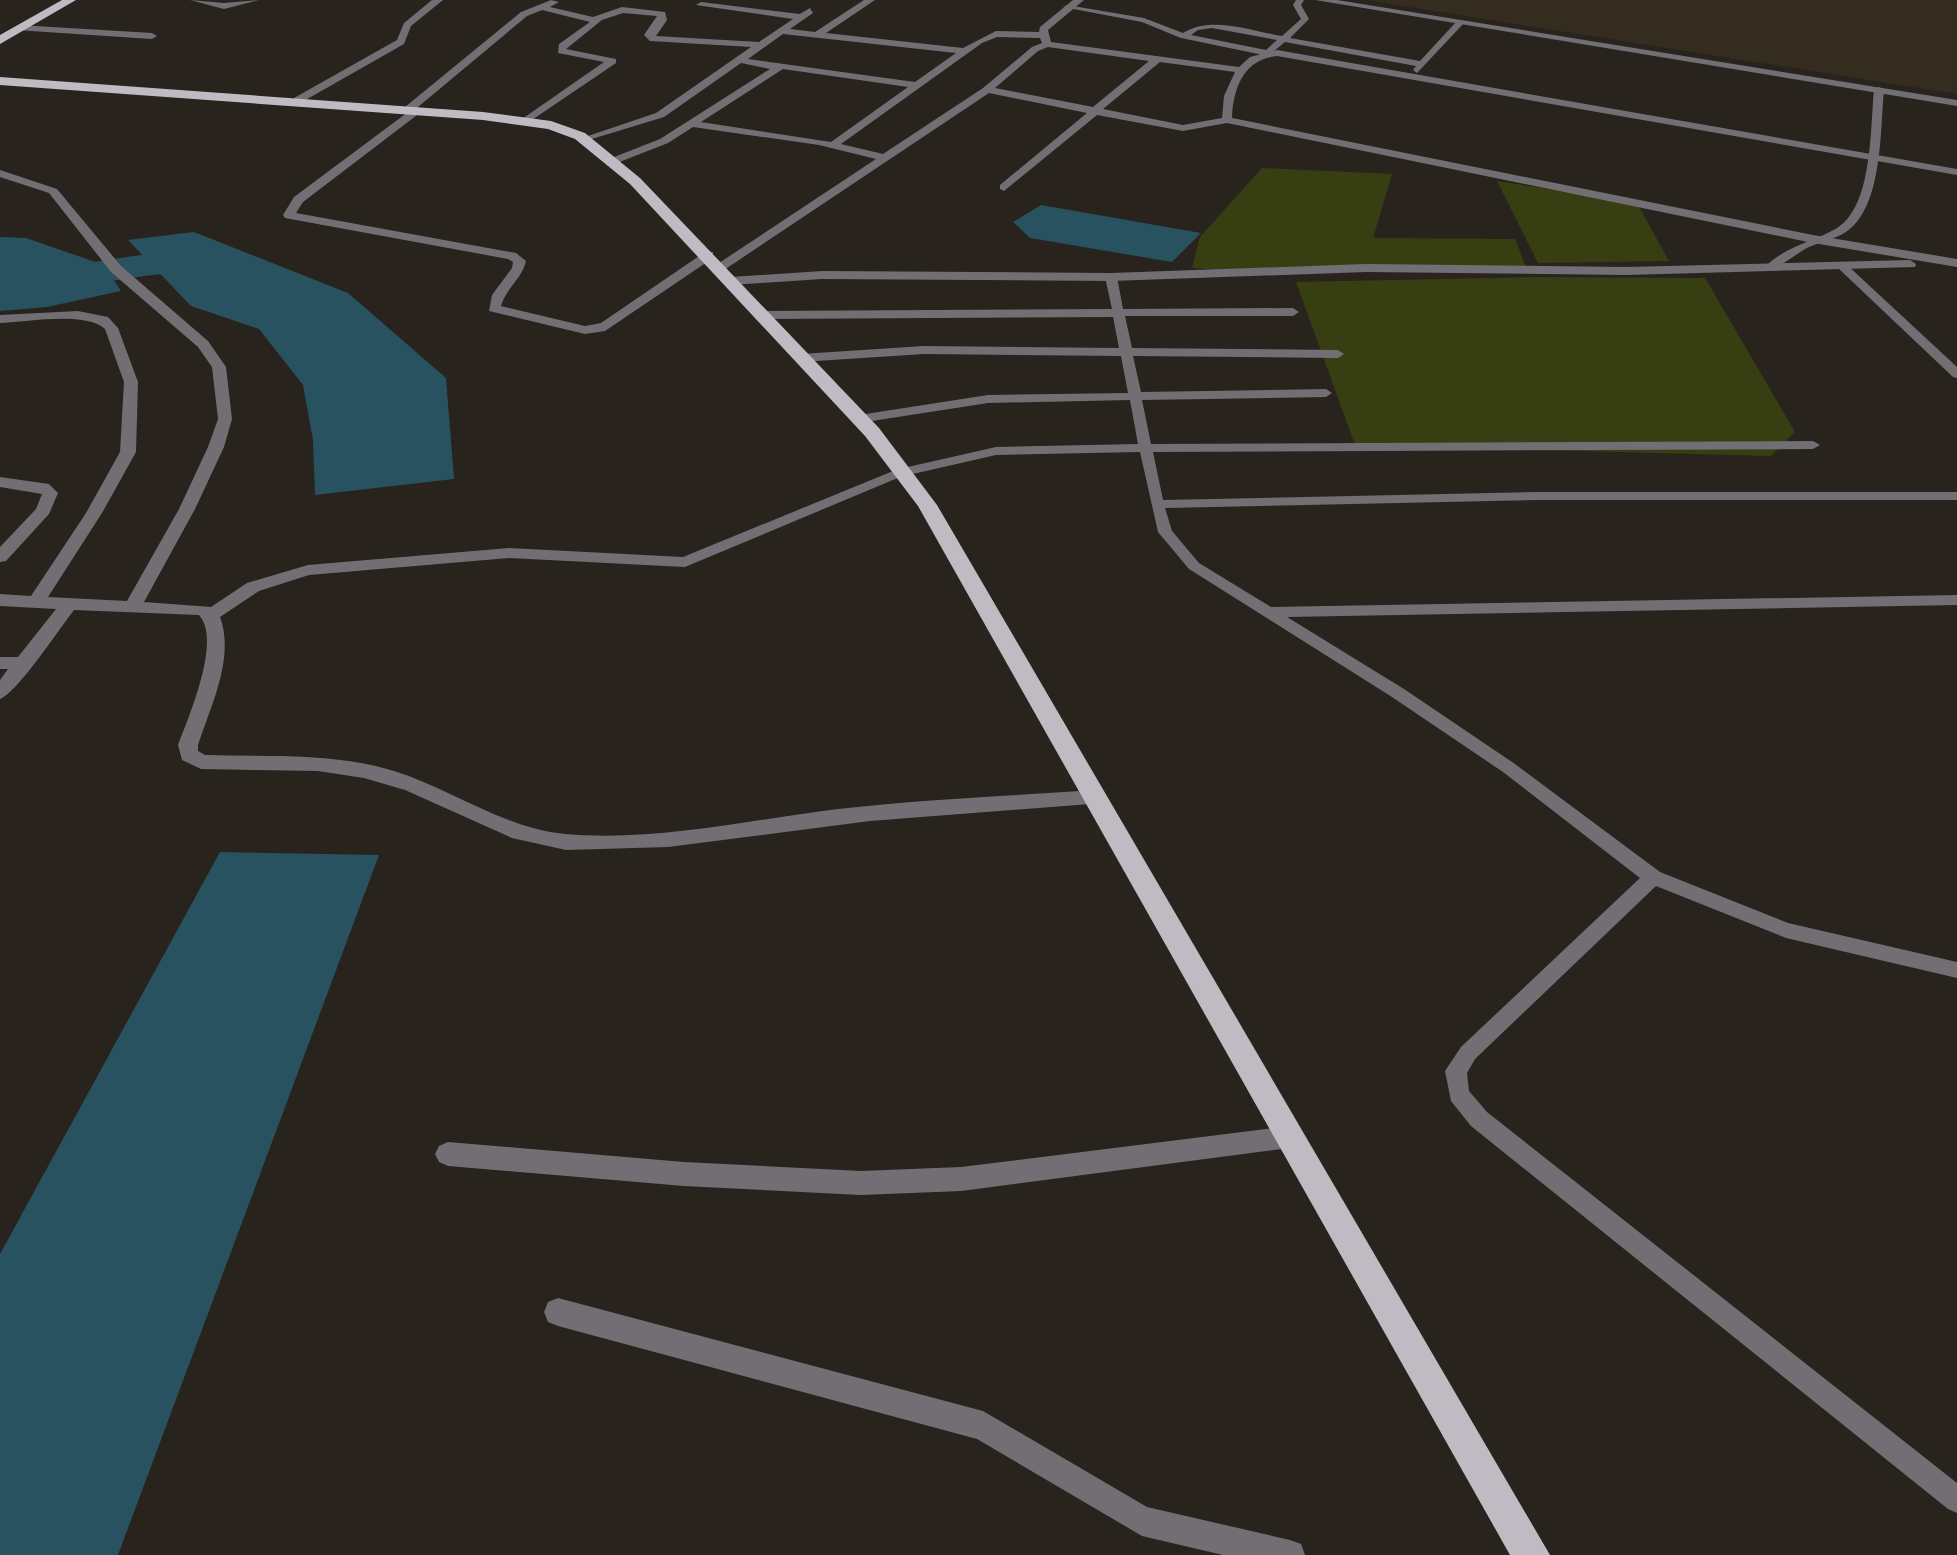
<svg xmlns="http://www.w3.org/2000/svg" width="1957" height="1555" font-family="Arial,sans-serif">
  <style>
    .built { fill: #352c20 }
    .green { fill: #373f12 }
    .water { fill: #28525f }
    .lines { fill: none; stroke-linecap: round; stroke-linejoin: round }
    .river { fill: #28525f; fill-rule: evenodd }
    .lane { fill: #716f73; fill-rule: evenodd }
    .street { fill: #716f73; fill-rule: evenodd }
    .primary { fill: #bebbc3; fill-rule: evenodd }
  </style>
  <rect width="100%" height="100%" fill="#29231d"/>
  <path class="built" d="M 1365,0 L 1957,0 L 1957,94 Z"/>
  <path class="green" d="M 1262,168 L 1392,174 L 1373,238 L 1515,239 L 1526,267 L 1246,272 L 1192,268 L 1200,237 Z
    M 1497,181 L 1637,203 L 1669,261 L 1538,263 Z
    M 1535,277 L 1705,278 L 1795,432 L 1771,456 L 1355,445 L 1296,282 Z"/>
  <path class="water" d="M 1041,205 L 1201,233 L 1172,262 L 1030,238 L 1013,222 Z
    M 194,232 L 348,293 L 446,378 L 454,479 L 315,495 L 313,440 L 303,385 L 259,329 L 191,306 L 128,240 Z
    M 0,237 L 26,238 L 104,265 L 121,291 L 47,307 L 0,311 Z
    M 220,852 L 379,855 L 118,1555 L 0,1555 L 0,1254 Z"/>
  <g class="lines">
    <path class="river" d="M 185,252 L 235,262 L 240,270 L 235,278 C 213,283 189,272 165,274 C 105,278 63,297 0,290 L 0,268 C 64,274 122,252 185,252 Z"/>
    <path class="lane" d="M 1296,0 L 1304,0 L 1301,5 L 1309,19 L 1290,38 L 1420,61 L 1457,21 L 1464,23 L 1417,73 L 1413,70 L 1416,66 L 1285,42 L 1268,56 L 1181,38 L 1142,22 L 1063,7 L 1067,5 L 1144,18 L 1183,33 C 1211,15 1251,31 1282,36 L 1301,19 L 1293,5 ZM 1212,28 L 1277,40 L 1266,50 L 1191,35 L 1198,30 Z
      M 1879,87 L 1884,90 C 1880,130 1883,207 1846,232 C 1835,239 1821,242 1809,247 C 1796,253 1782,268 1768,268 L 1768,264 C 1789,245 1814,242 1837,228 C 1873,206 1870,128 1874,90 Z
      M 1838,264 L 1846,264 L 1957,367 L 1957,378 L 1953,377 L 1838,268 Z
      M 1111,274 L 1117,277 L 1123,309 L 1293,308 L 1299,312 L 1293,316 L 1125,316 L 1132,348 L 1338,350 L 1344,354 L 1338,358 L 1133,356 L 1141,392 L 1326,389 L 1332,393 L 1326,397 L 1142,400 L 1151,444 L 1813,441 L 1820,445 L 1813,449 L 1153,452 L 1163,500 L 1536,492 L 1957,492 L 1957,500 L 1536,500 L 1165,508 L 1172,531 L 1199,563 L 1271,607 L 1957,595 L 1957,605 L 1287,617 L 1404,689 L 1515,764 L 1660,872 L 1788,923 L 1957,962 L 1957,978 L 1786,938 L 1656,886 L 1475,1059 L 1467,1073 L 1469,1091 L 1487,1112 L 1957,1483 L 1957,1513 L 1948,1509 L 1471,1126 L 1451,1101 L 1445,1071 L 1461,1047 L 1640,878 L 1503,772 L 1392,697 L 1189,569 L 1158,532 L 1140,452 L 996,455 L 904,476 L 897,472 L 899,469 L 996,447 L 1138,444 L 1130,400 L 988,403 L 859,423 L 852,419 L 859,415 L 988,395 L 1128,393 L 1121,356 L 924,354 L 801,362 L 795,358 L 801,354 L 924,346 L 1119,348 L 1113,317 L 763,319 L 757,315 L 763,311 L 1112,309 L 1105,277 Z"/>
    <path class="street" d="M 190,0 L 224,3 L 259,0 L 224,9 Z
      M 432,0 L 443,0 L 411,26 L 404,44 L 302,102 L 294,102 L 294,98 L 397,40 L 404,23 Z
      M 551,0 L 559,2 L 550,7 L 593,17 L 622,7 L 665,12 L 667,20 L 656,36 L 759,42 L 793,19 L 696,5 L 701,2 L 800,14 L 810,8 L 813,13 L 790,29 L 815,32 L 864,0 L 875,0 L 826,33 L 963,48 L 996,31 L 1039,32 L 1040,27 L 1073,0 L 1084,0 L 1048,30 L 1051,42 L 1239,67 L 1250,57 L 1277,50 L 1957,169 L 1957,175 L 1277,56 C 1244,59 1233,88 1232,118 L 1813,235 L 1957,259 L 1957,267 L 1813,243 L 1227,123 L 1183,131 L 1097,115 L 1004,191 L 1000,189 L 1000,185 L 1087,113 L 989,93 L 721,272 L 715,268 L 716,265 L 876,159 L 819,145 L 693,127 L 668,143 L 617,163 L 609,163 L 609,159 L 660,139 L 770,69 L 741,63 L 664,117 L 582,142 L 582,138 L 656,113 L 751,47 L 650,41 L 644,35 L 657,16 L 623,13 L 602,20 L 566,49 L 616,59 L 616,63 L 526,124 L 521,121 L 522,119 L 604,62 L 558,53 L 559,44 L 590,22 L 542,10 L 527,16 L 418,107 L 421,112 L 303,202 L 296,213 L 516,253 L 526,261 C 522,279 506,288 501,306 L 585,326 L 601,323 L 705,252 L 713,252 L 713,258 L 605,331 L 585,334 L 489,311 L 492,295 L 512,268 L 513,262 L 508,259 L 285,218 L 283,215 L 294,197 L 408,112 L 405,107 L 521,12 ZM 783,34 L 956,53 L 915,82 L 748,59 ZM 997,37 L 1040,38 L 1042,43 L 1032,47 L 983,88 L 883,154 L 841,144 L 982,43 ZM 1048,47 L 1149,61 L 1093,107 L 995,88 L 1038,51 ZM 1160,62 L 1235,72 L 1224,96 L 1222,118 L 1183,125 L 1103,109 ZM 783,69 L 908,87 L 831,142 L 701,122 Z
      M 1315,0 L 1337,0 L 1957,100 L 1957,106 Z
      M 19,25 L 152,33 L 157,36 L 152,39 L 16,30 Z
      M 0,170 L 57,189 L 121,266 L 208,341 L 226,367 L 232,419 L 224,447 L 195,509 L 144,602 L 211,607 L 247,583 L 308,565 L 509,548 L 683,557 L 898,469 L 904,467 L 912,472 L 685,567 L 509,558 L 309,575 L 259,591 L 220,617 C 235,657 211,706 198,745 L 198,751 L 205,755 C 268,757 332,752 394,771 C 452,789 503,828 565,834 C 655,842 748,820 838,809 C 923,799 1010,796 1096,790 L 1103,793 L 1106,798 L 1103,803 L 870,821 L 668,847 L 566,850 L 512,838 L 405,790 L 364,778 L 318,771 L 201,769 L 182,760 L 178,745 C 189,716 222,640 199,615 L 74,610 C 59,629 18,692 0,699 L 0,680 L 8,669 L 0,669 L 0,657 L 18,657 L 56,609 L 0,606 L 0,594 L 31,596 L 86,513 L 120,452 L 124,382 L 105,329 C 86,311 26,322 0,323 L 0,315 L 78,311 L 108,317 L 118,328 L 138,382 L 136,452 L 102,513 L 48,597 L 127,601 L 179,509 L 208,447 L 218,419 L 212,367 L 198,347 L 111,272 L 49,193 L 0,177 Z
      M 1910,260 L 1916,264 L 1915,267 L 1626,275 L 1366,272 L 1111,281 L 822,279 L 731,285 L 724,281 L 731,277 L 822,271 L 1111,273 L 1366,264 L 1626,267 Z
      M 0,477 L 49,484 L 58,493 L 49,514 L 6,561 L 0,562 L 0,547 L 36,509 L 42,494 L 0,487 Z
      M 1289,1126 L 1298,1129 L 1302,1137 L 1298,1145 L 1289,1148 L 961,1191 L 861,1195 L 684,1186 L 448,1166 L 439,1162 L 435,1154 L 439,1146 L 448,1142 L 684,1162 L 861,1171 L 961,1167 Z
      M 558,1298 L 983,1411 L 1147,1507 L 1290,1540 L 1301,1544 L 1305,1555 L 1223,1555 L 1142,1536 L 977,1439 L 558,1326 L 548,1322 L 544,1312 L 548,1302 Z"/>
    <path class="primary" d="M 62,0 L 76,0 L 0,44 L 0,35 Z
      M 0,77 L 483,112 L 551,121 L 585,133 L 640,178 L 879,428 L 937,505 L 1550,1555 L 1510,1555 L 918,506 L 865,436 L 630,184 L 575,139 L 548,129 L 483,120 L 0,85 Z"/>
  </g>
</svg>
